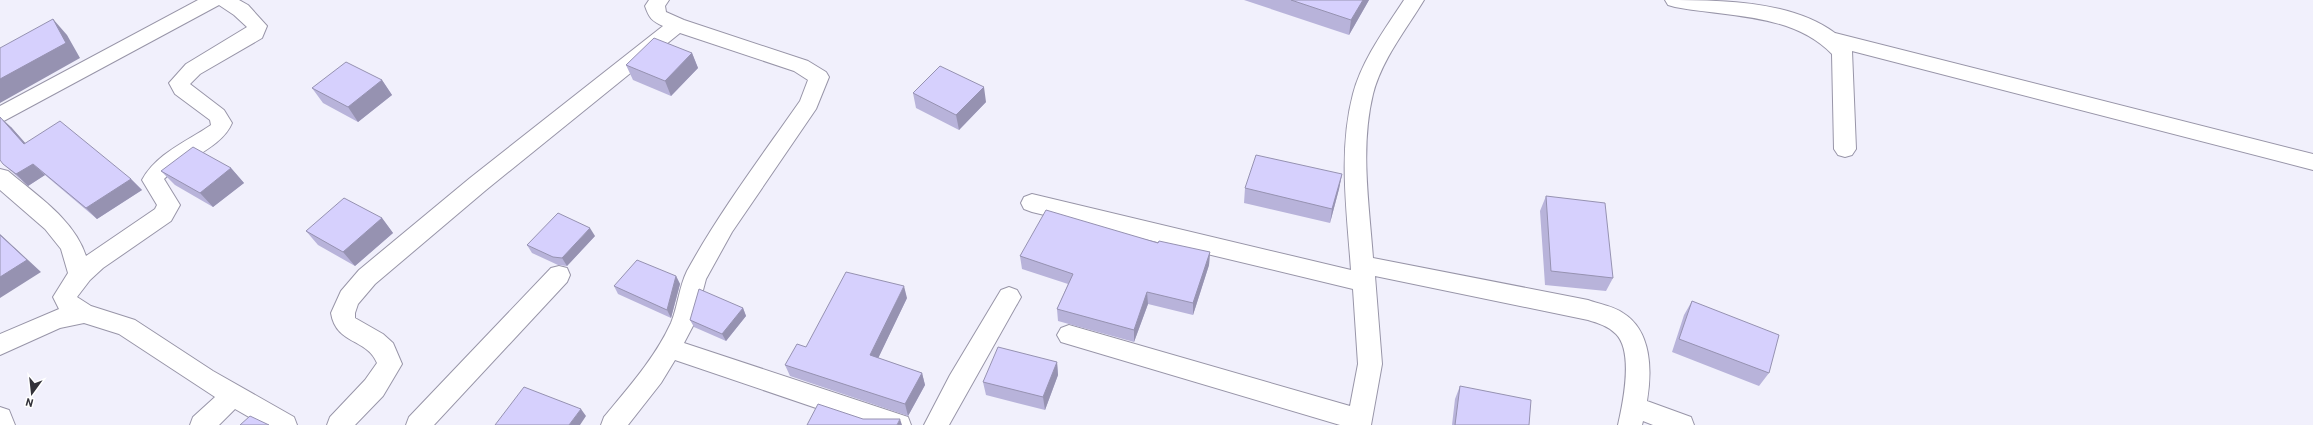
<svg xmlns="http://www.w3.org/2000/svg" width="2313" height="425" font-family="Barlow,sans-serif">
  <style>
    .lines { fill: none; stroke-linecap: round; stroke-linejoin: round }
    .street-casing { stroke: #9895a8; stroke-width: 2 }
    .street { fill: #fff; fill-rule: evenodd }
    .wall { fill: #b8b3da }
    .shaded-wall { fill: #9692b1 }
    .building { fill: #d6d0fd; stroke: #9692b1 }
  </style>
  <rect width="100%" height="100%" fill="#f1f0fc"/>
  <g class="lines">
    <g class="street-casing">
      <path id="street" d="M 198,0 L 239,0 L 248,5 L 267,26 L 262,38 L 200,74 L 190,84 L 224,110 L 232,123 C 222,148 184,159 164,179 L 180,205 L 171,221 L 103,268 L 90,280 L 77,297 L 91,306 L 135,320 L 213,371 L 294,417 L 297,425 L 263,425 L 235,409 L 219,425 L 190,425 L 193,417 L 215,397 L 119,334 L 84,323 L 60,328 L 0,355 L 0,334 L 59,309 L 53,297 L 68,273 L 61,249 L 45,229 L 0,190 L 0,169 L 8,171 C 36,195 74,219 86,256 L 155,209 L 157,205 L 142,180 C 157,153 186,142 211,125 L 210,120 L 175,94 L 169,83 L 186,64 L 247,27 L 234,15 L 219,5 L 0,123 L 0,106 Z
        M 649,0 L 669,0 L 665,6 L 666,12 L 684,20 L 808,61 L 826,72 L 829,77 L 816,109 L 732,232 L 706,279 L 694,324 L 684,343 L 899,414 L 908,417 L 911,425 L 866,425 L 675,360 L 661,383 L 628,425 L 601,425 L 604,417 C 628,388 655,358 671,323 C 678,306 679,287 687,271 C 720,211 761,157 800,101 L 808,80 L 794,71 L 680,33 L 486,190 L 375,284 L 358,304 L 355,313 L 355,318 L 383,334 L 393,343 L 402,364 L 383,396 L 355,425 L 327,425 L 330,417 L 365,380 L 377,363 C 367,338 336,345 331,313 L 341,291 L 359,270 L 470,178 L 663,26 C 652,21 649,18 645,6 Z
        M 1404,0 L 1424,0 C 1406,30 1382,59 1373,94 C 1360,148 1369,203 1373,258 L 1588,300 C 1599,304 1613,306 1623,313 C 1652,331 1652,371 1647,401 L 1691,417 L 1694,425 L 1653,425 L 1643,421 L 1642,425 L 1618,425 C 1623,403 1634,352 1616,334 C 1608,326 1598,323 1588,320 L 1375,276 L 1382,364 L 1371,425 L 1340,425 L 1061,342 L 1057,335 L 1061,328 L 1069,325 L 1350,406 L 1358,364 L 1353,289 L 1032,212 L 1024,209 L 1021,203 L 1024,197 L 1032,194 L 1351,270 C 1347,212 1338,151 1353,94 C 1362,60 1385,29 1404,0 Z
        M 1665,0 C 1719,0 1790,0 1835,33 L 2313,154 L 2313,170 L 1852,51 L 1856,149 L 1852,155 L 1845,157 L 1838,155 L 1834,149 L 1832,54 C 1792,13 1728,17 1675,7 L 1668,5 Z
        M 559,266 L 567,268 L 570,275 L 567,282 L 434,425 L 406,425 L 409,417 L 551,268 Z
        M 1009,287 L 1017,290 L 1021,297 L 949,425 L 924,425 L 950,375 L 1001,290 Z
        M 0,407 L 9,410 L 15,425 L 0,425 Z"/>
    </g>
    <use href="#street" class="street"/>
  </g>
  <path class="wall" d="M 1244,0 L 1369,0 L 1349,35 Z
    M 692,53 L 698,68 L 671,96 L 633,80 L 626,65 Z
    M 382,80 L 392,95 L 358,122 L 323,103 L 312,88 Z
    M 913,93 L 986,102 L 959,130 L 916,108 Z
    M 11,127 L 25,143 L 131,179 L 142,190 L 97,219 L 45,175 L 28,186 L 3,164 Z
    M 231,168 L 244,183 L 213,207 L 175,185 L 161,171 Z
    M 1342,174 L 1339,189 L 1330,223 L 1244,203 L 1245,188 Z
    M 1546,196 L 1613,278 L 1606,291 L 1545,285 L 1540,211 Z
    M 382,218 L 393,233 L 355,266 L 318,245 L 306,231 Z
    M 595,236 L 567,266 L 558,265 L 532,253 L 527,245 Z
    M 1158,243 L 1210,252 L 1209,265 L 1193,315 L 1148,304 L 1134,342 L 1058,321 L 1057,309 L 1068,284 L 1022,269 L 1020,256 Z
    M 676,276 L 680,284 L 671,318 L 618,294 L 614,286 Z
    M 907,298 L 878,358 L 922,373 L 925,385 L 908,416 L 790,376 L 785,365 L 806,347 Z
    M 1692,301 L 1769,373 L 1759,386 L 1672,352 L 1684,315 Z
    M 743,308 L 746,316 L 726,341 L 694,327 L 690,320 Z
    M 1057,362 L 1058,375 L 1045,410 L 986,395 L 983,382 Z
    M 1460,386 L 1529,425 L 1452,425 L 1455,399 Z"/>
  <path class="shaded-wall" d="M 1363,0 L 1369,0 L 1349,35 L 1351,20 Z
    M 53,19 L 67,35 L 80,58 L 0,103 L 0,79 Z
    M 692,53 L 698,68 L 671,96 L 665,81 Z
    M 382,80 L 392,95 L 358,122 L 348,107 Z
    M 984,87 L 986,102 L 959,130 L 956,115 Z
    M 0,117 L 11,127 L 36,155 L 24,144 Z
    M 33,164 L 45,175 L 28,186 L 16,174 Z
    M 231,168 L 244,183 L 213,207 L 200,193 Z
    M 1342,174 L 1339,189 L 1330,223 L 1332,209 Z
    M 131,179 L 142,190 L 97,219 L 86,208 Z
    M 382,218 L 393,233 L 355,266 L 343,252 Z
    M 590,228 L 595,236 L 567,266 L 562,258 Z
    M 0,234 L 41,272 L 0,298 Z
    M 1210,252 L 1209,265 L 1193,315 L 1193,303 Z
    M 676,276 L 680,284 L 671,318 L 667,310 Z
    M 904,286 L 907,298 L 874,367 L 870,355 Z
    M 1147,292 L 1148,304 L 1134,342 L 1134,330 Z
    M 743,308 L 746,316 L 726,341 L 722,334 Z
    M 1057,362 L 1058,375 L 1045,410 L 1043,397 Z
    M 922,373 L 925,385 L 908,416 L 905,404 Z
    M 581,409 L 586,416 L 580,425 L 569,425 Z
    M 900,419 L 902,425 L 897,425 Z"/>
  <path class="building" d="M 1291,0 L 1363,0 L 1351,20 Z
    M 53,19 L 66,43 L 0,79 L 0,48 Z
    M 654,38 L 692,53 L 665,81 L 626,65 Z
    M 346,62 L 382,80 L 348,107 L 312,88 Z
    M 940,66 L 984,87 L 956,115 L 913,93 Z
    M 0,117 L 24,144 L 60,121 L 131,179 L 86,208 L 33,164 L 16,174 L 3,164 L 0,160 Z
    M 193,147 L 231,168 L 200,193 L 161,171 Z
    M 1256,155 L 1342,174 L 1332,209 L 1245,188 Z
    M 1546,196 L 1605,203 L 1613,278 L 1551,271 Z
    M 344,198 L 382,218 L 343,252 L 306,231 Z
    M 1046,210 L 1158,243 L 1159,241 L 1210,252 L 1193,303 L 1147,292 L 1134,330 L 1057,309 L 1073,274 L 1020,256 Z
    M 558,213 L 590,228 L 562,258 L 553,257 L 527,245 Z
    M 0,235 L 27,260 L 0,277 Z
    M 637,260 L 676,276 L 667,310 L 614,286 Z
    M 846,272 L 904,286 L 870,355 L 922,373 L 905,404 L 785,365 L 797,344 L 806,347 Z
    M 699,289 L 743,308 L 722,334 L 690,320 Z
    M 1692,301 L 1779,335 L 1769,373 L 1679,339 Z
    M 998,347 L 1057,362 L 1043,397 L 983,382 Z
    M 1460,386 L 1531,400 L 1529,425 L 1455,425 Z
    M 524,387 L 581,409 L 569,425 L 495,425 Z
    M 818,404 L 863,419 L 900,419 L 897,425 L 807,425 Z
    M 250,416 L 269,425 L 240,425 Z"/>
  <g transform="translate(32 393) rotate(195)" stroke="#ffffff" stroke-width="3" paint-order="stroke">
  <path d="M0-3L7 15L0 10L-7 15Z" fill="#33323a"/>
  <text y="-6" font-size="11" font-weight="bold" text-anchor="middle" fill="#33323a">N</text>
  </g>
</svg>
